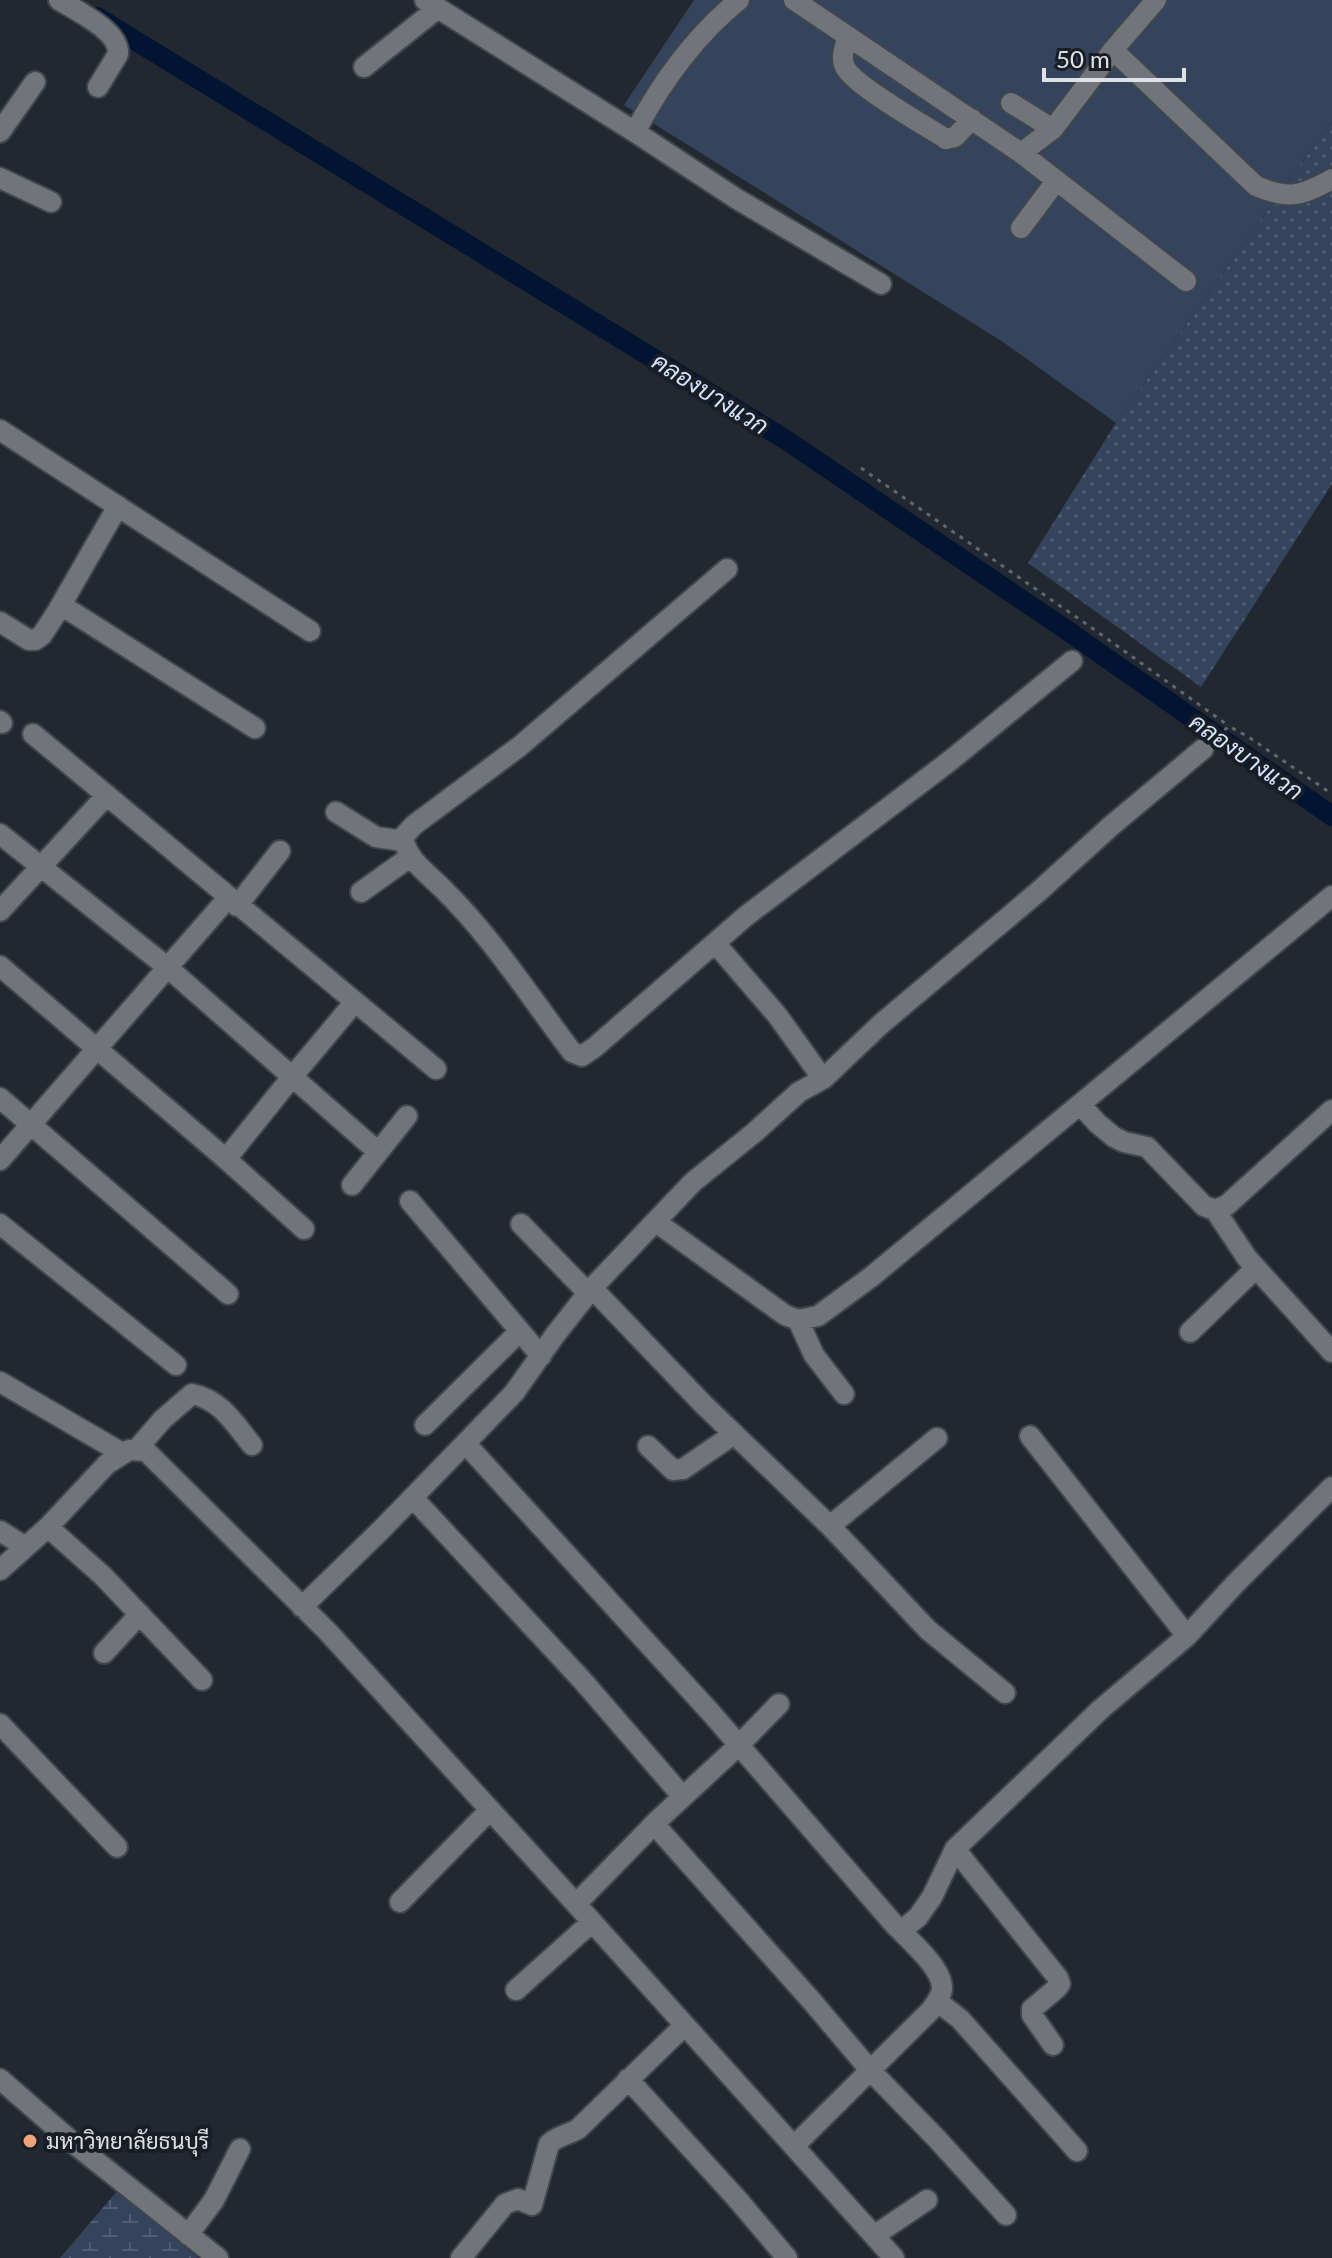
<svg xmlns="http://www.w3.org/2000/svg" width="1332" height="2258" font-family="Lato,Sarabun,sans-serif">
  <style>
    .green { fill: url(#green-dots) }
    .wetland { fill: url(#wetland-marsh) }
    .pitch { fill: #33445c }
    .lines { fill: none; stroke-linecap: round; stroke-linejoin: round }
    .canal { stroke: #011432; stroke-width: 20 }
    .minor-casing { stroke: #40464d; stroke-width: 24 }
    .path { stroke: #62686f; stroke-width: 3; stroke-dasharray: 4 6; stroke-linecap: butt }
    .minor { stroke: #717479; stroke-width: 20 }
    .poi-dot { fill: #f0a27a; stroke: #191e26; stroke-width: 3 }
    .labels { text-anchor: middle; stroke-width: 8; stroke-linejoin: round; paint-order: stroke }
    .poi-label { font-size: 22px; fill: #dee2e7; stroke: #191e26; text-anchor: start }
    .water-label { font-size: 24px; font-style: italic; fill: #d4e6fe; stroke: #191e26 }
  </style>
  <defs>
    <pattern id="green-dots" width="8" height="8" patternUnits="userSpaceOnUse" patternTransform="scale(2)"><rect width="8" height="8" fill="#33445c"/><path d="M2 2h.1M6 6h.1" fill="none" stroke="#505f73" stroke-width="1.8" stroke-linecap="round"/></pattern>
    <pattern id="wetland-marsh" width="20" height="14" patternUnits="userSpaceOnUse" patternTransform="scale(2)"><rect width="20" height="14" fill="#33445c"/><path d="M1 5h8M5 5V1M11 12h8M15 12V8" fill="none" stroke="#505f73"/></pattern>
  </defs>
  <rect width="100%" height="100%" fill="#222830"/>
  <path class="green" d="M 1332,120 L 1332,484 L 1201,687 L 1028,563 L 1116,423 Z"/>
  <path class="wetland" d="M 117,2191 L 198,2258 L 60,2258 Z"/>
  <path class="pitch" d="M 694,0 L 1332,0 L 1332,120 L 1116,423 L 1003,342 L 624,105 Z"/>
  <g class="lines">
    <path class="canal" d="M 97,17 L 786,440 L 1065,629 L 1332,816"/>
    <g class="minor-casing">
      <path id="minor" d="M 59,0 C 77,11 120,31 118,54 L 98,87
        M 425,0 L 635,132 L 737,199 L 881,284
        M 794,0 L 1021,153 L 1053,129 L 1113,50 L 1156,0
        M 848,36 C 845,46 840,57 845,67 C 853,85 926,126 946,139 L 955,137 L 972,119
        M 1113,50 L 1256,186 C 1289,200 1302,196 1332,179
        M 364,67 L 438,8
        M 1011,103 L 1053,129
        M 0,132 L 35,82
        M 635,132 C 661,83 696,35 739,0
        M 1021,153 L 1186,281
        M 0,178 L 51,202
        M 1021,228 L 1056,181
        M 0,430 L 310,631
        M 727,569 L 520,746 L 414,825 L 403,837 C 407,860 426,872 443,889 C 492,937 530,997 572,1052 L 582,1056 L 595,1047 L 746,916 L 951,760 L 1072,661
        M 61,605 L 255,728
        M 0,622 L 29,640 L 35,640 L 42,635 L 57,612 L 118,506
        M 0,721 L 2,723
        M 33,734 L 436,1069
        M 336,812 L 376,837 L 403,841
        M 0,834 L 167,967 L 377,1151
        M 361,892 L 410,857
        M 237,906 L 280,851
        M 0,911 L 107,795
        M 715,943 L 777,1015 L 823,1079
        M 0,966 L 226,1159 L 304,1229
        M 0,1098 L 228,1294
        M 1080,1104 L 1097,1123 L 1114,1137 L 1124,1142 L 1147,1147 L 1204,1206 L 1215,1210 L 1227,1205 L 1332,1110
        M 226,1159 L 292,1077 L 354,1003
        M 0,1160 L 228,898
        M 352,1185 L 407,1116
        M 410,1201 L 541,1356
        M 1215,1210 L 1247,1258 L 1332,1352
        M 656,1222 L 785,1315 L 798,1320 L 818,1316 L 871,1277 L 1332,896
        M 0,1224 L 176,1365
        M 521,1224 L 588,1293
        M 592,1288 L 703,1404 L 830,1526 L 928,1630 L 1005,1693
        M 798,1320 L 814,1355 L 844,1394
        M 1190,1332 L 1256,1268
        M 0,1382 L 122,1453
        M 425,1425 L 520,1331
        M 1030,1436 L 1187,1636
        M 466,1444 L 712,1714 L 893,1923 C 907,1938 942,1967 942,1988 C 942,1996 935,2004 931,2010 L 794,2146
        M 648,1446 L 673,1470 L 683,1469 L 734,1434
        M 137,1449 L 163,1419 L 192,1394 C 221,1400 234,1423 252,1445
        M 413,1498 L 582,1680 L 683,1797
        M 830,1526 L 937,1438
        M 48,1527 L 103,1576 L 202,1680
        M 0,1531 L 24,1546
        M 0,1570 L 48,1527 L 107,1464 L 129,1450 L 146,1451 L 328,1632 L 576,1904 L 894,2258
        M 302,1607 L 383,1528 L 514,1393 L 555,1335 L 592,1288 L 693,1182 L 755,1132 L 799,1092 L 823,1079 L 881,1024 L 1038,892 L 1111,826 L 1203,749
        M 104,1653 L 140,1614
        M 0,1724 L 117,1847
        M 654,1824 L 810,1999 L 870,2070 L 938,2140 L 1006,2215
        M 955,1849 L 1058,1978 L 1060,1984 L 1057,1988 L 1032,2009 L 1032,2015 L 1053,2045
        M 400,1902 L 489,1811
        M 576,1904 L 658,1820 L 739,1745 L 779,1704
        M 901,1931 L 918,1917 L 932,1897 L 955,1849 L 1101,1709 L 1187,1636 L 1236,1583 L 1332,1487
        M 516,1990 L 592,1922
        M 937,2001 L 960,2019 L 1077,2151
        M 0,2079 L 77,2146 L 218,2258
        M 628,2079 L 738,2200 L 787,2258
        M 188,2235 L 214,2200 L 240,2149
        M 875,2235 L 927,2200
        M 461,2258 L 505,2204 L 518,2199 L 532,2205 L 549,2144 C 557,2136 568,2135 578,2129 L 684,2026"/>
    </g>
    <path class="path" d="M 861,468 L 1092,628 L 1229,726
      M 1217,737 L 1229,726 L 1250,738 L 1332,794"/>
    <use href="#minor" class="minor"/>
  </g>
  <circle class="poi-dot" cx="30" cy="2141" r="8"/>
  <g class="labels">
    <g class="poi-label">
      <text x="46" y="2149">มหาวิทยาลัยธนบุรี</text>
    </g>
    <g class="water-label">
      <text transform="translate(710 394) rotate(32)" y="8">คลองบางแวก</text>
      <text transform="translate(1246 757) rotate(35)" y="8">คลองบางแวก</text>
    </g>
  </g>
  <path d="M1044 68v12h140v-12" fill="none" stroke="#dee2e7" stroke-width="4"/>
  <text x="1056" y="68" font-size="24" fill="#dee2e7" stroke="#191e26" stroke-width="6" paint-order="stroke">50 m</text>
</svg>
